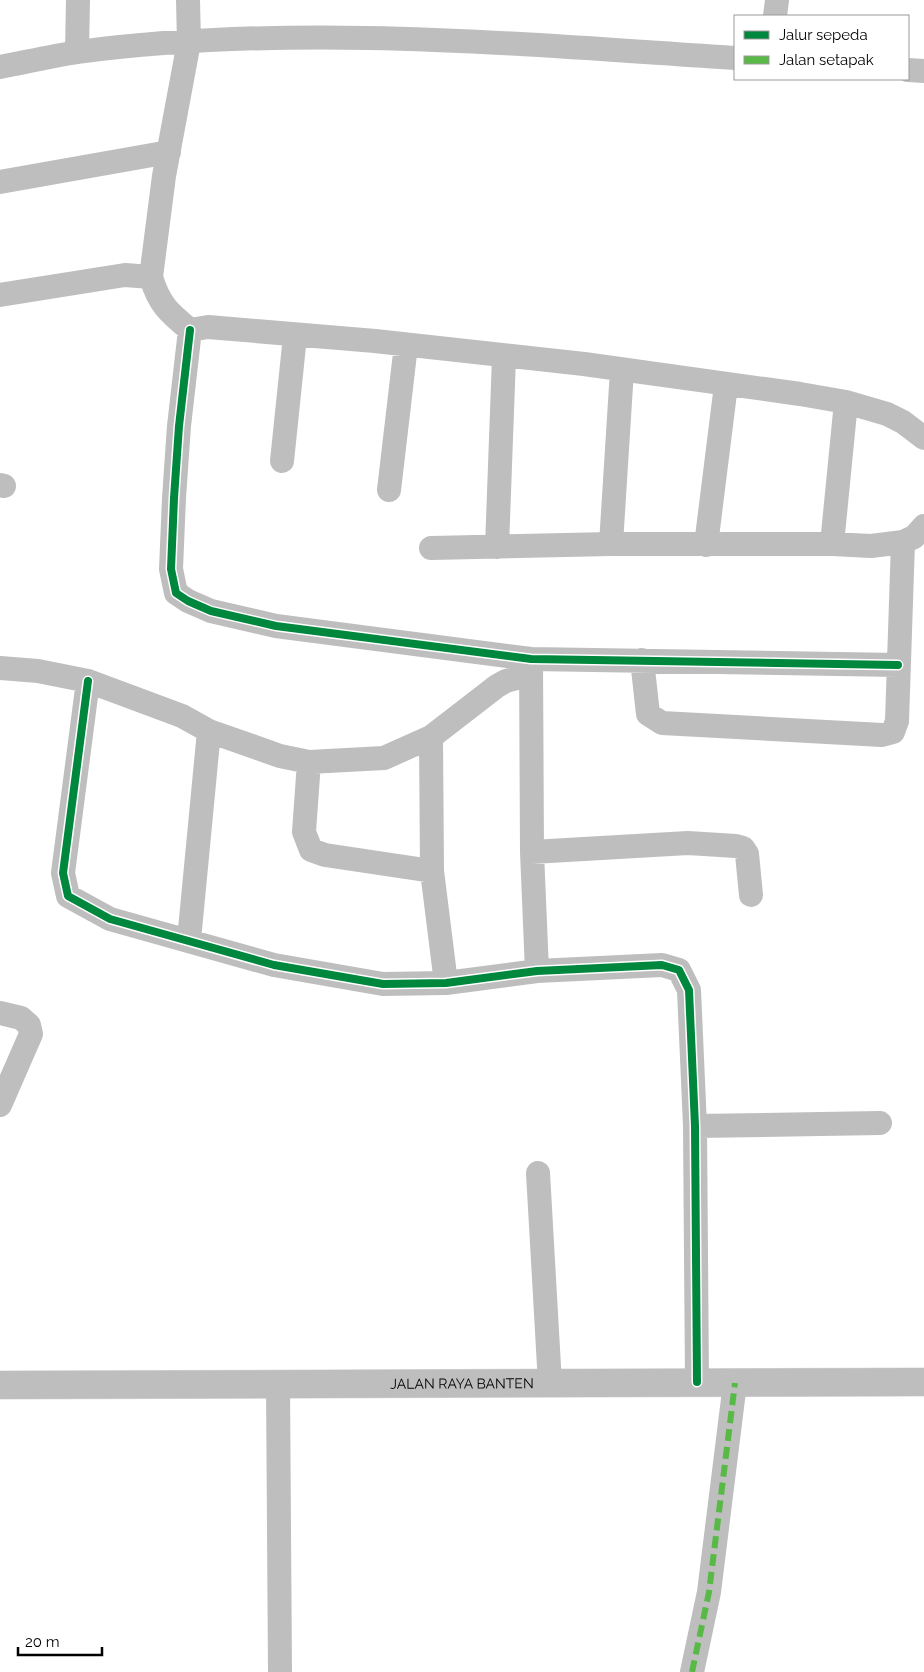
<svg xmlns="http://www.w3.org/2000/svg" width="924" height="1672" font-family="Raleway,sans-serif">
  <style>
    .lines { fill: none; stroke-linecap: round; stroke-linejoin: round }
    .primary-casing { stroke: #dbdbdb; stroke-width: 29 }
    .street { stroke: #bebebe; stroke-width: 24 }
    .primary { stroke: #bebebe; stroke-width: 28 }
    .quiet { stroke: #58b947; stroke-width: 6; stroke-dasharray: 12 6; stroke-linecap: butt }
    .cycleway-casing { stroke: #fff; stroke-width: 11 }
    .cycleway { stroke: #00873e; stroke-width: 8 }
    .labels { text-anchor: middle; stroke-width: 4; stroke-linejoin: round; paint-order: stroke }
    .street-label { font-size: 14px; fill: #000; stroke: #fff }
  </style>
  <rect width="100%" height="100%" fill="#fff"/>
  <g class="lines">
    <g class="primary-casing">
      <g id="primary">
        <path id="s1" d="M 0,1385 L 924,1382"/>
      </g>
    </g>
    <path class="street" d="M 775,16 L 777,0
      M 77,52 L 78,0
      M 0,67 C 26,62 52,56 78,52 C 296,23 517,44 735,58
      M 908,70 L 924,71
      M 0,182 L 169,152
      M 151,277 L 164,176 L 189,42 L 188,0
      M 0,295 L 125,275 L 151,277 C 159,304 168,312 190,330
      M 190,330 L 179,426 L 174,498 L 171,569 L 176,593 L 188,601 L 211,611 L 276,626 L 531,659 L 898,665
      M 190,330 L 208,327 L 375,341 L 584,364 L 800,394 L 846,402 L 887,414 L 903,422 L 924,438
      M 282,461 L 295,336
      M 0,485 L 4,486
      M 389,490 L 406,345
      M 611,544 L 622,370
      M 832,544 L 846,402
      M 706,545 L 726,385
      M 497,547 L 504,357
      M 431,548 L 611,544 L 832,544 L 871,546 L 903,542 L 914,537 L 924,526
      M 531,659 L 532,852 L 537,971
      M 642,660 L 648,714 L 662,723 L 882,735 L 893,732 L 897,721 L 903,542
      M 0,668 L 38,671 L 88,681 L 182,716 L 209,731 L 280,756 L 309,762 L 304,832 L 311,850 L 325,855 L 432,871 L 446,983
      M 88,681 L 63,873 L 68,896 L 110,919 L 274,965 L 383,984 L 446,983 L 537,971 L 662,965 L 679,970 L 689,990 L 695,1126 L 697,1382
      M 309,762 L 384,758 L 431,737
      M 532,852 L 688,843 L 736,846 L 743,848 L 747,854 L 751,895
      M 432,871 L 431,737 L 497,686 L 506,681 L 531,674
      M 189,940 L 209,731
      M 0,1013 L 21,1018 L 29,1025 L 31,1034 L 0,1105
      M 695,1126 L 880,1123
      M 538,1173 L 550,1384
      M 278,1384 L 280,1672
      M 692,1672 L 709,1592 L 735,1383"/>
    <use href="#primary" class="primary"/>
    <path class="quiet" d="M 692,1672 L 709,1592 L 735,1383"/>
    <g class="cycleway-casing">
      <path id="cycleway" d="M 190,330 L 179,426 L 174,498 L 171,569 L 176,593 L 188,601 L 211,611 L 276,626 L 531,659 L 898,665
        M 88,681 L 63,873 L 68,896 L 110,919 L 274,965 L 383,984 L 446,983 L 537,971 L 662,965 L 679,970 L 689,990 L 695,1126 L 697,1382"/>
    </g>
    <use href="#cycleway" class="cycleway"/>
  </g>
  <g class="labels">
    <g class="street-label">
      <text dy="5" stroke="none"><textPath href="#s1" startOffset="462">JALAN RAYA BANTEN</textPath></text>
    </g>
  </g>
  <rect x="734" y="15" width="175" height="65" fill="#ffffff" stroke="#999999"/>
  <rect x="744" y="31" width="25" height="8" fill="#00873e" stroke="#999999"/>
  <text x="779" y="40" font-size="15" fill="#000000">Jalur sepeda</text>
  <rect x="744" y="56" width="25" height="8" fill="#58b947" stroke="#999999"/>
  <text x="779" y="65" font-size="15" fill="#000000">Jalan setapak</text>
  <path d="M18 1647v8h84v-8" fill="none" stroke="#000000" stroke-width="2.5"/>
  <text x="25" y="1647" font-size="15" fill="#000000" stroke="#ffffff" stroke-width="4" paint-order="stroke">20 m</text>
</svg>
